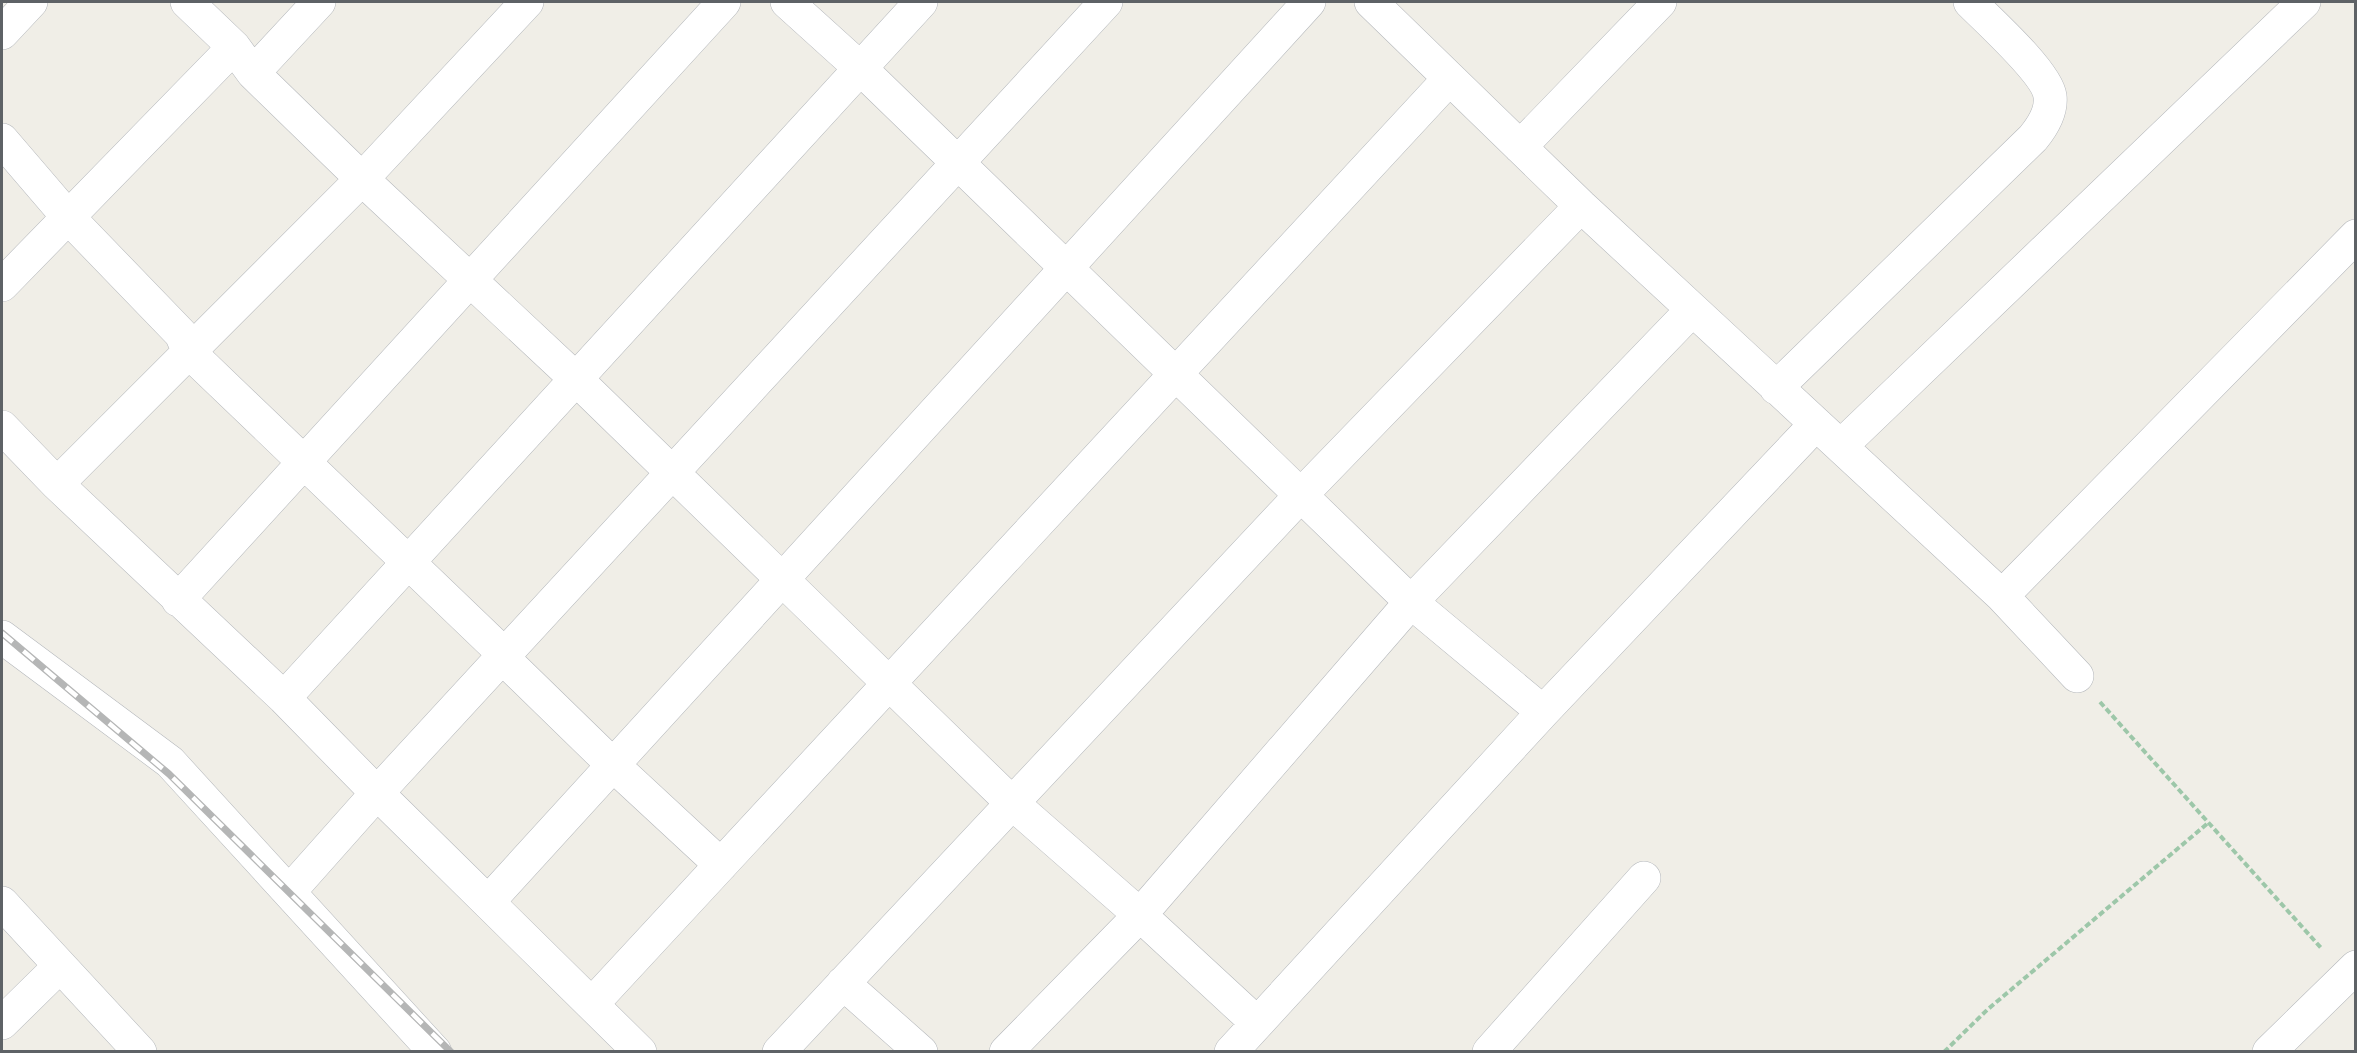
<svg xmlns="http://www.w3.org/2000/svg" width="2357" height="1053" font-family="'Titillium Web',sans-serif">
  <style>
    .lines { fill: none; stroke-linecap: round; stroke-linejoin: round }
    .minor-casing { stroke: #b4b7bb; stroke-width: 34 }
    .path { stroke: #9dc7a9; stroke-width: 4; stroke-dasharray: 6 3; stroke-linecap: butt }
    .minor { stroke: #fff; stroke-width: 33 }
    .rail-casing { stroke: #b5b6b6; stroke-width: 7 }
    .rail { stroke: #fff; stroke-width: 4.5; stroke-dasharray: 14; stroke-linecap: butt }
  </style>
  <rect width="100%" height="100%" fill="#f0eee7"/>
  <g class="lines">
    <g class="minor-casing">
      <path id="minor" d="M 187,2 L 234,47 L 253,73 L 362,179 L 576,379 L 1012,803 L 1140,915 L 1257,1023
        M 787,2 L 860,68 L 1411,602 L 1543,712
        M 1371,2 L 1581,206 L 2002,596 L 2077,676
        M 2,33 L 31,2
        M 253,73 L 319,2
        M 2,140 L 68,217 L 181,334 L 189,352 L 504,654 L 502,657 L 613,765 L 721,865
        M 1520,147 L 1660,2
        M 2,285 L 234,47
        M 1776,388 L 2033,138 C 2042,127 2052,111 2050,96 C 2047,73 1988,20 1970,2
        M 2,427 L 57,484 L 284,698 L 377,793 L 640,1052
        M 1841,446 L 2304,2
        M 57,484 L 362,179 L 527,2
        M 2002,596 L 2356,236
        M 178,600 L 724,2
        M 2,637 L 170,762 L 435,1052
        M 284,698 L 921,2
        M 289,892 L 377,793 L 1106,2
        M 488,902 L 1309,2
        M 2,903 L 140,1052
        M 843,983 L 921,1052
        M 592,1004 L 1449,79
        M 2,1023 L 60,966
        M 779,1052 L 1300,496 L 1581,206
        M 1006,1052 L 1140,915 L 1411,602 L 1692,310
        M 1231,1052 L 1543,712 L 1815,425
        M 1489,1052 L 1644,878
        M 2269,1052 L 2356,967"/>
    </g>
    <path class="path" d="M 2100,702 L 2322,949
      M 1944,1052 L 1987,1010 L 2208,823"/>
    <use href="#minor" class="minor"/>
    <g class="rail-casing">
      <path id="rail" d="M 2,633 L 169,774 L 451,1052"/>
    </g>
    <use href="#rail" class="rail"/>
  </g>
  <rect width="2357" height="1053" fill="none" stroke="#5e6266" stroke-width="6"/>
</svg>
